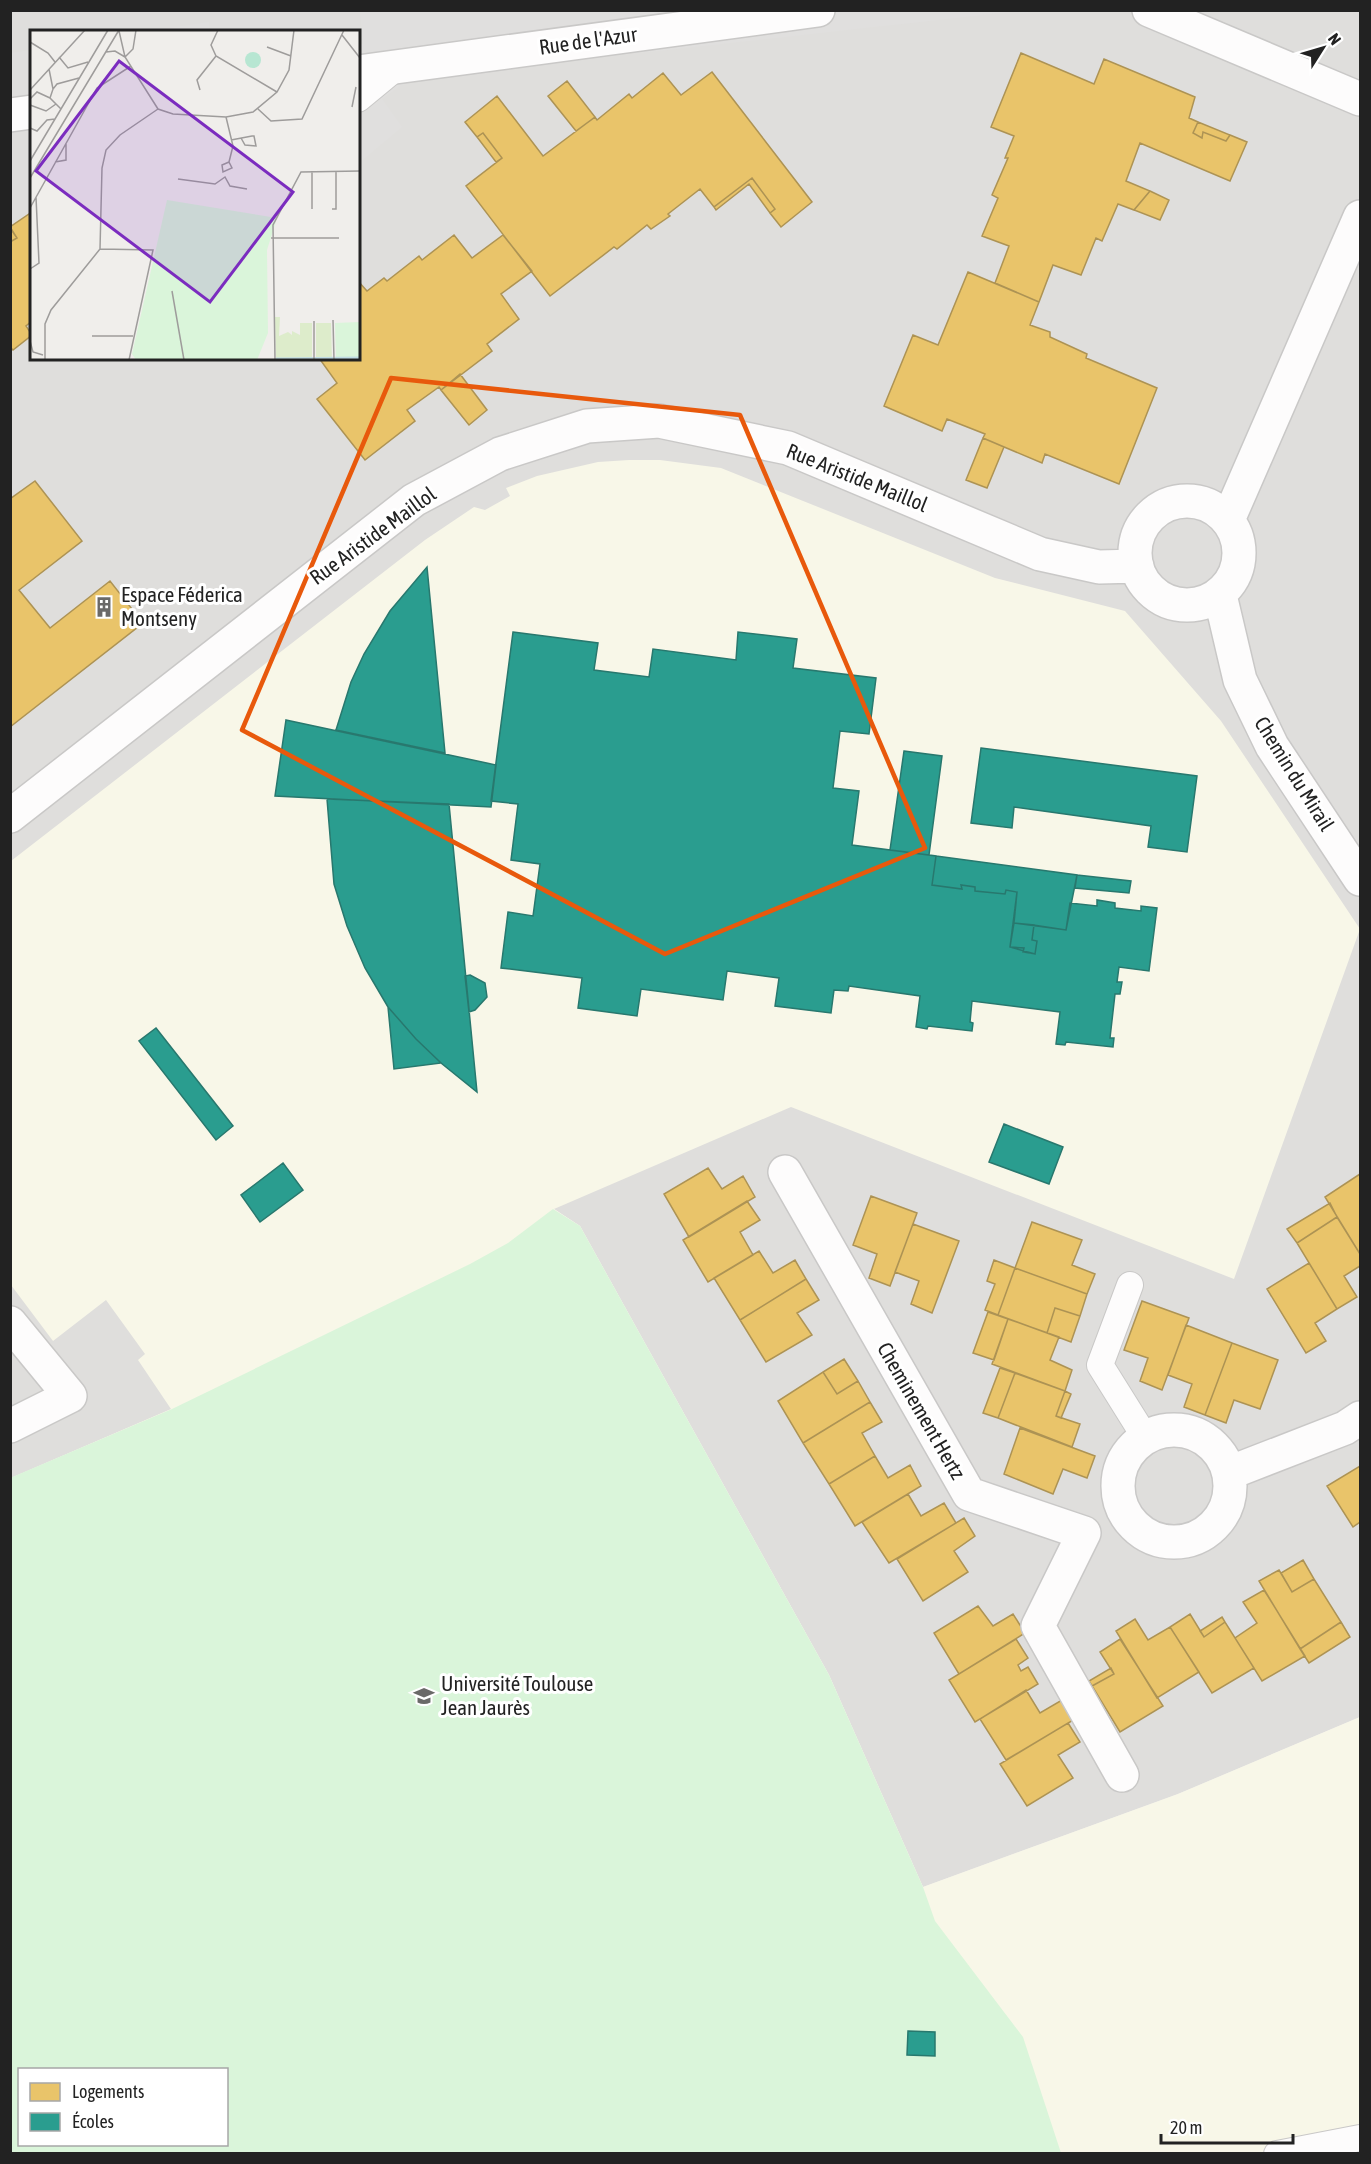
<svg xmlns="http://www.w3.org/2000/svg" width="1371" height="2164" font-family="'Asap Condensed',sans-serif">
  <style>
    .residential { fill: #dfdedc; fill-rule: evenodd }
    .education { fill: #f8f7e8; fill-rule: evenodd }
    .park { fill: #daf5da; fill-rule: evenodd }
    .parking { fill: #e0dfde }
    .homes { fill: #e9c46a; stroke: #ad9354; stroke-width: 1.5 }
    .schools { fill: #2a9d8f; stroke: #28786e; stroke-width: 1.5 }
    .lines { fill: none; stroke-linecap: round; stroke-linejoin: round }
    .lane-casing { stroke: #c9c8c7; stroke-width: 28 }
    .street-casing { stroke: #c9c8c7; stroke-width: 36 }
    .lane { stroke: #fdfcfc; stroke-width: 26 }
    .street { stroke: #fdfcfc; stroke-width: 33 }
    .marked { fill: none; stroke: #e8590c; stroke-width: 4.5; stroke-linejoin: round }
    .labels { text-anchor: middle; stroke-width: 6; stroke-linejoin: round; paint-order: stroke }
    .street-label { font-size: 21px; fill: #222; stroke: #fff }
    .poi-label { font-size: 21px; fill: #222; stroke: #fff; text-anchor: start }
    .inset-river { fill: none; stroke: #bfdbe3; stroke-width: 3 }
    .inset-road { fill: none; stroke: #9e9c9b; stroke-width: 1.5 }
    .view { fill: #7b2cbf; fill-opacity: 0.15; stroke: #7b2cbf; stroke-width: 3 }
    .inset-edge { fill: none; stroke: #222; stroke-width: 3 }
  </style>
  <rect width="100%" height="100%" fill="#f0eeeb"/>
  <path class="residential" d="M 11,11 L 1360,11 L 1360,1717 L 1178,1794 L 923,1887 L 829,1675 L 580,1226 L 554,1209 L 172,1409 L 11,1478 ZM 32,32 L 358,32 L 358,358 L 32,358 Z"/>
  <path class="education" d="M 629,460 L 660,460 L 721,468 L 995,578 L 1125,611 L 1221,721 L 1360,929 L 1234,1279 L 791,1107 L 554,1209 L 580,1226 L 829,1675 L 923,1887 L 1178,1794 L 1360,1717 L 1360,2153 L 11,2153 L 11,1478 L 171,1409 L 138,1360 L 145,1354 L 106,1300 L 53,1341 L 11,1285 L 11,861 L 425,540 L 474,507 L 485,510 L 510,496 L 506,488 L 537,476 L 598,462 ZM 20,2070 L 226,2070 L 226,2144 L 20,2144 Z"/>
  <path class="park" d="M 553,1209 L 580,1226 L 829,1675 L 923,1887 L 935,1921 L 1023,2037 L 1061,2153 L 11,2153 L 10,1478 L 172,1409 L 470,1264 L 508,1243 ZM 20,2070 L 226,2070 L 226,2144 L 20,2144 Z"/>
  <path class="parking" d="M 360,11 L 1028,11 L 1028,13 L 1010,12 L 641,53 L 611,51 L 413,77 L 382,99 L 402,127 L 359,163 L 358,45 L 363,44 Z
    M 209,22 L 210,31 L 149,31 Z
    M 31,50 L 31,128 L 11,131 L 11,53 Z"/>
  <path class="homes" d="M 1021,53 L 1094,84 L 1104,59 L 1195,97 L 1189,118 L 1198,122 L 1193,133 L 1202,138 L 1203,132 L 1226,141 L 1230,135 L 1247,142 L 1230,181 L 1140,143 L 1126,181 L 1150,191 L 1134,210 L 1118,204 L 1102,241 L 1096,238 L 1081,275 L 1053,265 L 1039,302 L 995,283 L 1009,246 L 982,236 L 998,198 L 992,195 L 1008,158 L 1005,158 L 1014,136 L 991,127 Z
    M 712,72 L 812,202 L 781,227 L 770,213 L 775,209 L 752,178 L 714,207 L 700,189 L 668,214 L 670,216 L 651,229 L 647,225 L 617,249 L 614,247 L 550,296 L 466,186 L 502,158 L 483,133 L 477,137 L 465,122 L 497,96 L 543,156 L 595,117 L 597,120 L 629,94 L 632,98 L 663,73 L 681,95 Z
    M 567,81 L 595,117 L 576,131 L 548,96 Z
    M 1198,122 L 1230,135 L 1226,141 L 1203,132 L 1202,138 L 1193,133 Z
    M 483,133 L 502,158 L 496,162 L 477,137 Z
    M 752,178 L 775,209 L 770,213 L 749,184 L 716,210 L 714,207 Z
    M 1150,191 L 1169,200 L 1160,220 L 1134,210 Z
    M 29,214 L 32,217 L 32,321 L 26,326 L 32,335 L 13,350 L 10,347 L 10,242 L 17,238 L 10,227 Z
    M 10,228 L 17,238 L 10,242 Z
    M 454,235 L 472,258 L 503,235 L 532,271 L 501,294 L 519,319 L 487,344 L 492,351 L 441,390 L 439,387 L 407,410 L 415,421 L 365,460 L 317,399 L 337,383 L 319,358 L 358,358 L 358,281 L 367,291 L 384,278 L 387,281 L 419,256 L 422,260 Z
    M 968,272 L 1039,302 L 1030,325 L 1050,332 L 1050,337 L 1087,354 L 1086,358 L 1157,388 L 1119,484 L 1045,454 L 1042,463 L 983,438 L 985,434 L 947,419 L 942,431 L 884,406 L 913,335 L 938,345 Z
    M 460,374 L 487,410 L 469,425 L 441,390 Z
    M 983,438 L 1004,447 L 987,488 L 966,480 Z
    M 35,481 L 82,541 L 19,590 L 50,628 L 110,581 L 143,623 L 10,727 L 10,499 Z
    M 708,1168 L 722,1189 L 743,1176 L 755,1197 L 689,1237 L 664,1194 Z
    M 1360,1174 L 1360,1254 L 1325,1197 Z
    M 871,1196 L 917,1213 L 890,1286 L 869,1278 L 877,1254 L 853,1245 Z
    M 747,1201 L 760,1220 L 740,1232 L 753,1255 L 708,1282 L 683,1240 Z
    M 1330,1203 L 1337,1217 L 1297,1243 L 1287,1229 Z
    M 1337,1217 L 1360,1254 L 1360,1266 L 1344,1276 L 1357,1297 L 1337,1309 L 1297,1243 Z
    M 1032,1222 L 1082,1240 L 1072,1265 L 1095,1274 L 1087,1294 L 1015,1268 Z
    M 913,1224 L 959,1241 L 932,1313 L 911,1304 L 919,1281 L 895,1272 Z
    M 759,1251 L 773,1273 L 795,1260 L 806,1279 L 740,1320 L 714,1278 Z
    M 994,1260 L 1015,1268 L 998,1315 L 985,1310 L 995,1284 L 987,1281 Z
    M 1309,1263 L 1337,1309 L 1315,1323 L 1326,1341 L 1306,1353 L 1267,1289 Z
    M 1015,1268 L 1087,1294 L 1080,1316 L 1055,1308 L 1047,1333 L 998,1315 Z
    M 806,1279 L 819,1300 L 797,1313 L 812,1335 L 766,1362 L 740,1320 Z
    M 1142,1301 L 1189,1318 L 1162,1390 L 1140,1381 L 1148,1358 L 1124,1350 Z
    M 1055,1308 L 1080,1316 L 1071,1342 L 1047,1333 Z
    M 988,1312 L 1008,1319 L 994,1360 L 973,1353 Z
    M 1008,1319 L 1059,1337 L 1050,1360 L 1072,1370 L 1065,1391 L 992,1364 Z
    M 1186,1325 L 1232,1343 L 1205,1415 L 1184,1407 L 1192,1384 L 1168,1375 Z
    M 1232,1343 L 1278,1360 L 1260,1409 L 1234,1400 L 1226,1423 L 1205,1415 Z
    M 844,1359 L 858,1381 L 837,1394 L 823,1372 Z
    M 1000,1368 L 1015,1373 L 998,1418 L 983,1413 Z
    M 823,1372 L 837,1394 L 858,1381 L 870,1402 L 803,1443 L 778,1401 Z
    M 1015,1373 L 1065,1391 L 1056,1416 L 1080,1424 L 1072,1447 L 998,1418 Z
    M 1065,1391 L 1071,1394 L 1061,1418 L 1056,1416 Z
    M 870,1402 L 882,1422 L 862,1433 L 875,1456 L 829,1484 L 803,1443 Z
    M 1020,1428 L 1095,1456 L 1087,1478 L 1063,1469 L 1053,1494 L 1004,1474 Z
    M 875,1456 L 888,1478 L 910,1465 L 921,1486 L 855,1526 L 829,1484 Z
    M 1360,1466 L 1360,1522 L 1353,1527 L 1327,1486 Z
    M 908,1494 L 921,1516 L 944,1503 L 956,1523 L 889,1563 L 862,1522 Z
    M 964,1518 L 975,1536 L 954,1551 L 968,1572 L 923,1601 L 897,1559 Z
    M 1303,1560 L 1314,1579 L 1292,1592 L 1281,1573 Z
    M 1279,1570 L 1292,1592 L 1314,1579 L 1341,1622 L 1300,1649 L 1259,1581 Z
    M 1264,1590 L 1305,1656 L 1262,1681 L 1235,1638 L 1257,1623 L 1243,1602 Z
    M 978,1606 L 993,1626 L 1013,1614 L 1025,1633 L 959,1674 L 934,1633 Z
    M 1190,1614 L 1204,1637 L 1225,1622 L 1254,1668 L 1212,1693 L 1170,1627 Z
    M 1222,1617 L 1225,1622 L 1204,1637 L 1200,1631 Z
    M 1135,1619 L 1148,1640 L 1170,1627 L 1199,1672 L 1157,1698 L 1116,1631 Z
    M 1341,1622 L 1350,1637 L 1309,1663 L 1300,1649 Z
    M 1016,1639 L 1028,1658 L 1018,1665 L 1021,1671 L 1028,1667 L 1038,1684 L 975,1722 L 949,1680 Z
    M 1120,1639 L 1163,1706 L 1120,1732 L 1092,1686 L 1114,1674 L 1100,1652 Z
    M 1111,1668 L 1114,1674 L 1092,1686 L 1089,1681 Z
    M 1026,1690 L 1040,1713 L 1062,1700 L 1075,1719 L 1006,1760 L 980,1719 Z
    M 1068,1723 L 1080,1742 L 1058,1755 L 1073,1778 L 1027,1806 L 1000,1764 Z"/>
  <path class="schools" d="M 427,567 L 445,753 L 336,730 L 351,682 L 364,654 L 390,611 Z
    M 513,632 L 598,643 L 594,670 L 649,677 L 653,649 L 736,660 L 738,632 L 797,639 L 793,668 L 876,678 L 869,734 L 840,731 L 833,788 L 859,791 L 852,845 L 936,856 L 932,885 L 962,889 L 961,885 L 975,887 L 975,891 L 1005,894 L 1006,890 L 1017,892 L 1010,947 L 1024,948 L 1023,952 L 1035,954 L 1037,941 L 1032,940 L 1034,925 L 1066,930 L 1070,903 L 1097,906 L 1097,900 L 1115,903 L 1115,908 L 1141,911 L 1141,906 L 1157,908 L 1149,971 L 1119,967 L 1117,982 L 1122,982 L 1120,994 L 1115,994 L 1110,1038 L 1114,1038 L 1113,1047 L 1066,1042 L 1065,1045 L 1056,1044 L 1060,1012 L 972,1001 L 970,1022 L 973,1023 L 972,1031 L 928,1026 L 927,1029 L 916,1027 L 920,996 L 849,986 L 848,991 L 834,990 L 831,1013 L 775,1006 L 779,978 L 727,971 L 723,1000 L 641,989 L 637,1016 L 578,1008 L 582,978 L 501,968 L 508,912 L 533,916 L 540,864 L 511,860 L 518,804 L 491,801 Z
    M 286,720 L 496,765 L 491,807 L 275,796 Z
    M 981,748 L 1197,776 L 1187,852 L 1148,847 L 1151,826 L 1014,807 L 1012,828 L 971,823 Z
    M 904,751 L 942,756 L 929,855 L 890,850 Z
    M 327,799 L 449,804 L 477,1092 L 441,1063 L 416,1039 L 388,1007 L 365,968 L 347,926 L 334,884 Z
    M 936,856 L 1077,875 L 1066,930 L 1014,923 L 1017,892 L 1006,890 L 1005,894 L 975,891 L 975,887 L 961,885 L 962,889 L 932,885 Z
    M 1077,875 L 1131,881 L 1129,893 L 1075,888 Z
    M 1014,923 L 1034,925 L 1032,940 L 1037,941 L 1035,954 L 1010,947 Z
    M 470,975 L 485,983 L 487,997 L 475,1010 L 469,1012 L 465,976 Z
    M 388,1007 L 416,1039 L 441,1063 L 394,1069 Z
    M 156,1028 L 233,1126 L 216,1140 L 139,1041 Z
    M 1004,1124 L 1063,1147 L 1049,1184 L 989,1162 Z
    M 283,1163 L 303,1190 L 260,1222 L 241,1195 Z
    M 908,2031 L 935,2032 L 935,2056 L 907,2055 Z"/>
  <g class="lines">
    <g class="lane-casing">
      <path id="lane" d="M 358,99 L 398,66
        M 1130,1285 L 1100,1365 L 1145,1437
        M 1277,2154 L 1360,2138"/>
    </g>
    <g class="street-casing">
      <path id="street" d="M 1149,10 L 1360,99
        M 358,72 L 818,10
        M 10,115 L 32,112
        M1135 553a52 52 0 1 1 104 0a52 52 0 1 1-104 0Z
        M 1228,520 L 1360,217
        M 1220,595 L 1240,680 L 1272,746 L 1360,879
        M 10,816 L 414,500 L 500,454 L 587,426 L 659,421 L 788,448 L 1040,554 L 1099,567 L 1137,566
        M 785,1172 L 969,1494 L 1084,1533 L 1038,1626 L 1122,1775
        M 10,1323 L 70,1396 L 10,1426
        M1118 1486a56 56 0 1 1 112 0a56 56 0 1 1-112 0Z
        M 1229,1473 L 1345,1428 L 1360,1418"/>
    </g>
    <use href="#lane" class="lane"/>
    <use href="#street" class="street"/>
  </g>
  <path class="marked" d="M 391,378 L 740,415 L 925,848 L 665,954 L 242,730 Z"/>
  <defs>
    <g id="building-bare" transform="scale(1.62)"><path d="M-4-6H4V6H1V3H-1V6H-4ZM-2.5-4.3h1.7v1.8h-1.7ZM.8-4.3h1.7v1.8H.8ZM-2.5-1h1.7V.8h-1.7ZM.8-1h1.7V.8H.8Z" fill="#6a6968" stroke="#fff" stroke-width="2.5" paint-order="stroke"/></g>
    <g id="university-bare" transform="scale(1.62)"><path d="M0-5L7-2L0 1L-7-2ZM-4 1L0 2.5L4 1V4Q0 6-4 4Z" fill="#6a6968" stroke="#fff" stroke-width="2.5" paint-order="stroke"/></g>
  </defs>
  <g fill-rule="evenodd">
    <use href="#building-bare" x="104" y="607"/>
    <use href="#university-bare" x="424" y="1696"/>
  </g>
  <g class="labels">
    <g class="street-label">
      <text transform="translate(588 41) rotate(-8)" y="7">Rue de l'Azur</text>
      <text transform="translate(857 478) rotate(22)" y="7">Rue Aristide Maillol</text>
      <text transform="translate(373 536) rotate(-36)" y="7">Rue Aristide Maillol</text>
      <text transform="translate(1294 774) rotate(58)" y="7">Chemin du Mirail</text>
      <text transform="translate(921 1411) rotate(60)" y="7">Cheminement Hertz</text>
    </g>
    <g class="poi-label">
      <text x="121" y="602">Espace Féderica<tspan x="121" dy="24">Montseny</tspan></text>
      <text x="441" y="1691">Université Toulouse<tspan x="441" dy="24">Jean Jaurès</tspan></text>
    </g>
  </g>
  <g transform="translate(30 30)">
    <rect width="330" height="330" fill="#f0eeeb"/>
    <path d="M 245,287 L 250,287 L 249,306 L 258,302 L 262,305 L 262,301 L 270,305 L 270,293 L 282,293 L 282,330 L 246,330 ZM 286,293 L 301,293 L 302,330 L 286,330 Z" fill="#ddeccb"/>
    <path d="M 137,170 L 247,188 L 237,220 L 238,303 L 227,330 L 106,330 L 102,324 ZM 330,292 L 330,330 L 306,330 L 305,293 Z" fill="#daf5da"/>
    <path d="M215 30a8 8 0 1 1 16 0a8 8 0 1 1-16 0Z" fill="#b7e6d2"/>
    <path class="inset-river" d="M 246,329 L 330,328"/>
    <path class="inset-road" d="M 188,0 L 181,15 L 186,26 L 247,62M 89,1 L 95,27 L 128,79 L 143,84 L 196,87 L 223,82 L 247,62 L 259,40 L 264,0M 312,5 L 330,28M 0,12 L 18,23 L 25,32M 237,17 L 261,26M 76,22 L 85,21 L 95,27M 29,27 L 38,38 L 58,32M 95,27 L 103,19 L 106,0M 19,39 L 23,59M 0,60 L 55,0M 170,60 L 167,50 L 186,26M 0,69 L 7,62 L 20,68M 0,75 L 16,81 L 26,74M 322,77 L 326,57M 31,79 L 20,68 L 23,59 L 27,54 L 49,48M 228,79 L 241,91 L 272,89 L 314,0M 196,87 L 203,116 L 199,132 L 202,138 L 193,142 L 192,135 L 199,132M 0,98 L 7,101 L 17,90 L 25,89M 201,110 L 222,106 L 224,106 L 226,116 L 215,115 L 211,108M 0,131 L 78,0M 25,132 L 36,130 L 36,114M 282,141 L 282,179M 0,148 L 89,0M 148,149 L 185,154 L 195,147 L 200,156 L 217,159M 0,178 L 67,58 L 101,36M 302,179 L 306,179 L 306,141M 241,208 L 309,208M 70,219 L 123,220 L 99,330M 0,239 L 9,233 L 6,167M 142,261 L 154,330M 303,290 L 304,330M 284,291 L 284,330M 62,306 L 103,306M 0,311 L 3,322 L 13,325M 15,330 L 15,294 L 21,280 L 70,219 L 72,138 L 76,120 L 90,105 L 128,79M 245,330 L 243,195 L 271,142 L 330,141"/>
    <path class="view" d="M 89,31 L 263,162 L 180,272 L 6,141 Z"/>
    <rect width="330" height="330" class="inset-edge"/>
  </g>
  <rect width="1371" height="2164" fill="none" stroke="#222222" stroke-width="24"/>
  <rect x="18" y="2068" width="210" height="78" fill="#ffffff" stroke="#a7a7a7" stroke-width="1.5"/>
  <rect x="30" y="2083" width="30" height="18" fill="#e9c46a" stroke="#a7a7a7" stroke-width="1.5"/>
  <text x="72" y="2098" font-size="18" fill="#222222">Logements</text>
  <rect x="30" y="2113" width="30" height="18" fill="#2a9d8f" stroke="#a7a7a7" stroke-width="1.5"/>
  <text x="72" y="2128" font-size="18" fill="#222222">Écoles</text>
  <g transform="translate(1323 48) rotate(53)" stroke="#ffffff" stroke-width="4.5" paint-order="stroke">
  <path d="M0-4.5L10 22L0 15L-10 22Z" fill="#222222"/>
  <text y="-9" font-size="16" font-weight="bold" text-anchor="middle" fill="#222222">N</text>
  </g>
  <path d="M1161 2134v9h132v-9" fill="none" stroke="#222222" stroke-width="3"/>
  <text x="1170" y="2134" font-size="18" fill="#222222" stroke="#ffffff" stroke-width="4.5" paint-order="stroke">20 m</text>
</svg>
